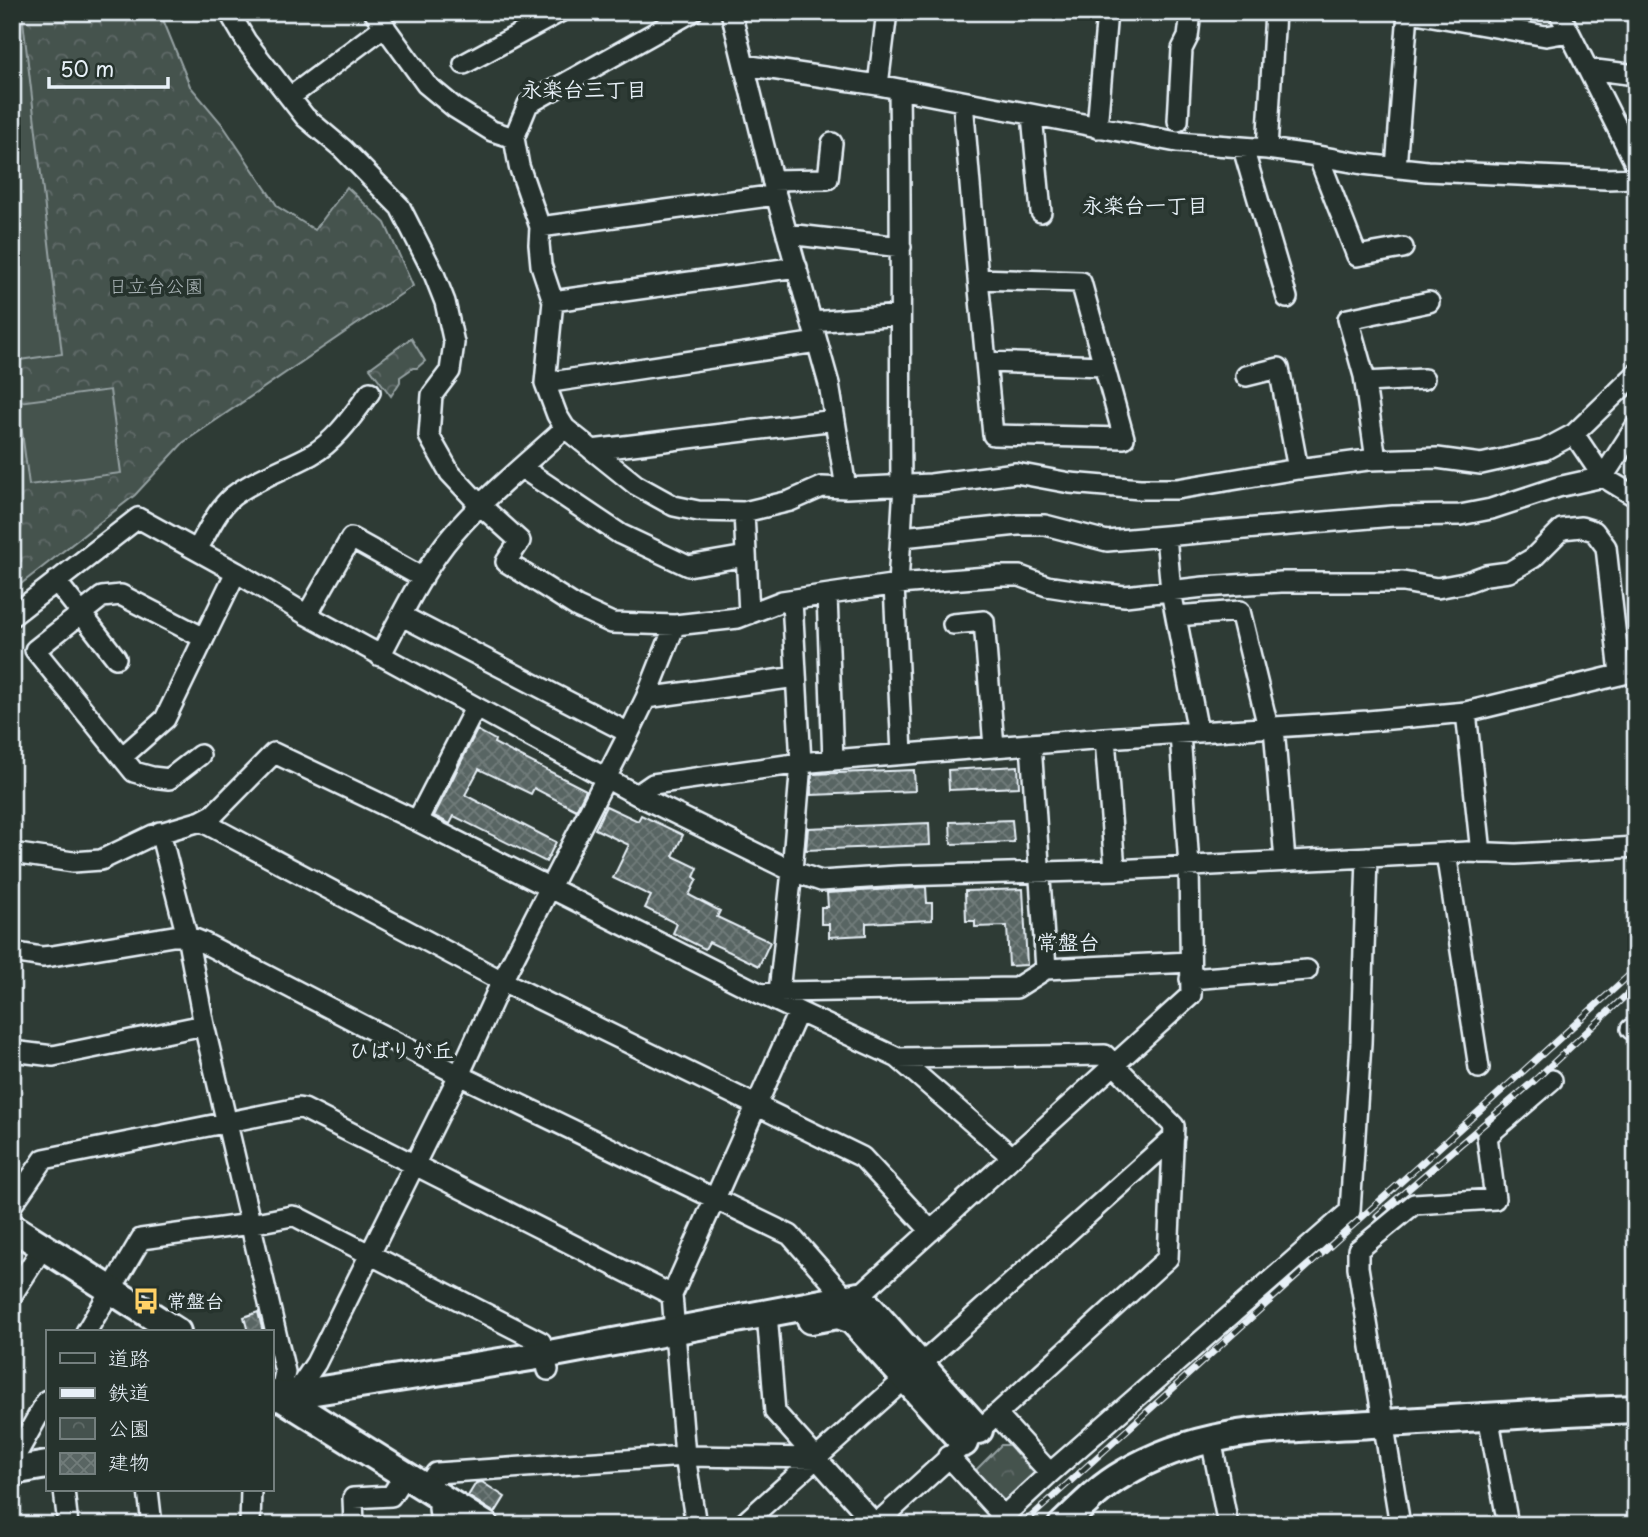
<svg xmlns="http://www.w3.org/2000/svg" width="1648" height="1537" font-family="'Playpen Sans','Klee One',sans-serif">
  <style>
    .park { fill: url(#park-crowns); stroke: #96a2a3; stroke-width: 2 }
    .pitch { fill: #45524e; stroke: #96a2a3; stroke-width: 2 }
    .building { fill: url(#building-cross-hatch); stroke: #e8f1f8; stroke-width: 2 }
    .lines { fill: none; stroke-linecap: round; stroke-linejoin: round }
    .street-casing { stroke: #e8f1f8; stroke-width: 24 }
    .secondary-casing { stroke: #e8f1f8; stroke-width: 32 }
    .street { stroke: #26332d; stroke-width: 19 }
    .secondary { stroke: #26332d; stroke-width: 26 }
    .rail-casing { stroke: #e8f1f8; stroke-width: 7 }
    .rail { stroke: #26332d; stroke-width: 4.5; stroke-dasharray: 13; stroke-linecap: butt }
    .labels { text-anchor: middle; stroke-width: 7; stroke-linejoin: round; paint-order: stroke }
    .park-label { font-size: 19px; fill: #afb9bc; stroke: #26332d }
    .poi-label { font-size: 19px; font-weight: bold; fill: #e8f1f8; stroke: #26332d; text-anchor: start }
    .neighbourhood-label { font-size: 21px; font-weight: bold; fill: #e8f1f8; stroke: #26332d }
  </style>
  <defs>
    <pattern id="park-crowns" width="20" height="18" patternUnits="userSpaceOnUse" patternTransform="scale(1.75)"><rect width="20" height="18" fill="#45524e"/><path d="M2 6a3 3 0 1 1 6 0M12 15a3 3 0 1 1 6 0" fill="none" stroke="#606b68"/></pattern>
    <pattern id="building-cross-hatch" width="8" height="8" patternUnits="userSpaceOnUse" patternTransform="scale(1.75)"><rect width="8" height="8" fill="#596563"/><path d="M0 0l8 8M0 8l8-8" fill="none" stroke="#717c7a"/></pattern>
  </defs>
  <rect width="100%" height="100%" fill="#2e3b35"/>
  <filter id="ink" filterUnits="userSpaceOnUse"><feTurbulence type="fractalNoise" baseFrequency=".0143" numOctaves="2"/><feDisplacementMap in="SourceGraphic" scale="14" xChannelSelector="R" yChannelSelector="G"/><feConvolveMatrix kernelMatrix="1 2 1 2 8 2 1 2 1" color-interpolation-filters="sRGB"/></filter>
  <g filter="url(#ink)">
    <path class="park" d="M 12,12 L 160,12 L 190,86 L 222,124 L 278,207 L 315,230 L 347,187 L 385,223 L 413,286 L 184,442 L 135,495 L 12,591 Z
      M 411,338 L 425,361 L 417,368 L 413,368 L 400,377 L 400,382 L 391,396 L 370,368 Z
      M 1001,1445 L 1009,1445 L 1039,1479 L 1007,1507 L 977,1473 L 977,1469 Z"/>
    <path class="pitch" d="M 12,12 L 22,12 L 62,354 L 12,361 Z
      M 110,390 L 121,473 L 29,485 L 18,402 Z
      M 12,491 L 21,561 L 12,563 Z"/>
    <path class="building" d="M 477,730 L 495,740 L 494,743 L 586,790 L 576,810 L 534,788 L 531,794 L 479,769 L 465,795 L 556,842 L 546,862 L 454,816 L 450,824 L 434,816 Z
      M 1018,766 L 1019,787 L 949,790 L 948,770 Z
      M 914,770 L 915,791 L 811,795 L 812,774 Z
      M 606,806 L 638,821 L 641,815 L 683,835 L 673,856 L 698,868 L 694,877 L 697,879 L 689,895 L 720,911 L 717,917 L 770,942 L 759,966 L 709,942 L 705,949 L 673,933 L 677,924 L 645,908 L 651,896 L 613,878 L 629,845 L 595,829 Z
      M 1012,820 L 1014,842 L 951,844 L 950,822 Z
      M 929,823 L 930,845 L 806,850 L 808,828 Z
      M 926,887 L 927,903 L 932,903 L 932,920 L 866,923 L 866,935 L 829,937 L 829,924 L 821,924 L 821,907 L 828,907 L 827,893 Z
      M 1023,889 L 1027,965 L 1009,966 L 1007,926 L 975,927 L 975,921 L 966,921 L 965,891 Z
      M 258,1312 L 263,1332 L 248,1332 L 244,1317 Z
      M 482,1482 L 505,1497 L 495,1513 L 468,1496 L 476,1483 Z"/>
    <g class="lines">
      <g class="street-casing">
        <path id="street" d="M 229,12 L 246,41 L 305,117 L 343,149 L 400,207 L 434,274 L 445,302 L 454,343 L 450,371 L 432,395 L 429,436 L 450,473 L 481,506 L 520,541 L 506,562 L 577,607 L 612,623 L 675,625 L 738,618 L 782,601 L 898,584 L 1000,576 L 1020,576 L 1047,586 L 1079,591 L 1125,596 L 1204,587 L 1281,582 L 1403,582 L 1437,588 L 1464,583 L 1486,575 L 1509,572 L 1533,558 L 1562,529 L 1581,527 L 1594,531 L 1606,547 L 1620,674
          M 374,12 L 426,84 L 455,108 L 492,131 L 514,138 L 519,166 L 540,227 L 539,244 L 541,265 L 553,301 L 545,383 L 557,415 L 565,428 L 636,485 L 674,506 L 698,511 L 744,512 L 790,501 L 822,487 L 846,488 L 931,484 L 1016,473 L 1070,483 L 1140,489 L 1177,489 L 1298,469 L 1368,460 L 1437,458 L 1481,464 L 1544,450 L 1574,434 L 1636,374
          M 731,12 L 776,195 L 829,384 L 846,488
          M 1410,12 L 1546,36 L 1569,32
          M 1559,12 L 1636,165
          M 464,64 L 560,12
          M 744,65 L 878,85 L 1177,142 L 1267,149 L 1318,156 L 1363,164 L 1427,171 L 1606,179 L 1636,178
          M 1588,69 L 1636,75
          M 878,85 L 887,12
          M 899,90 C 901,222 900,354 901,485
          M 290,97 L 385,26
          M 963,102 L 978,279 L 993,435 L 1124,438 L 1081,282 L 978,279
          M 1032,115 L 1041,212
          M 1178,121 L 1182,49 L 1188,37 L 1191,12
          M 1097,128 L 1107,12
          M 514,138 L 528,104 L 692,12
          M 1243,148 L 1287,298
          M 1267,149 L 1275,12
          M 1318,156 L 1357,256 L 1403,248
          M 1396,168 L 1408,12
          M 772,180 L 828,179 L 832,143
          M 540,227 L 776,195
          M 788,234 L 901,247
          M 553,301 L 797,267
          M 812,322 L 900,315
          M 986,362 L 1104,366
          M 1246,376 L 1279,368 L 1298,469
          M 1365,382 L 1424,379
          M 545,383 L 817,342
          M 1574,434 L 1603,477 L 1636,497
          M 592,450 L 835,420
          M 1376,460 L 1364,376 L 1348,319 L 1429,302
          M 522,468 L 620,534 L 688,566 L 746,556
          M 744,512 L 749,614
          M 1166,536 L 1171,591 L 1198,732
          M 902,537 L 1018,525 L 1045,525 L 1107,541 L 1393,516 L 1460,515 L 1491,509 L 1558,487 L 1603,477 L 1636,426
          M 197,550 C 207,533 217,509 233,496 C 257,478 285,469 311,455 C 336,441 353,415 370,392
          M 56,581 L 116,658
          M 898,584 L 904,485
          M 894,585 L 902,754
          M 827,595 L 833,760
          M 307,615 L 637,795 L 792,871 L 821,881 L 898,876 L 1115,870 L 1467,852 L 1516,854 L 1636,847
          M 12,616 L 138,518 L 236,572 L 307,615 L 351,538 L 423,578
          M 402,616 L 629,733
          M 1176,616 L 1240,611 L 1268,727
          M 953,624 L 984,621 L 994,747
          M 380,656 C 400,618 419,578 445,544 C 479,501 525,465 565,428
          M 646,698 L 796,677
          M 1466,712 L 1481,853
          M 1274,727 L 1285,861
          M 1105,738 L 1115,870
          M 1031,744 L 1046,969
          M 200,755 L 169,779 L 152,777 L 134,772 L 35,650 L 102,597 L 121,595 L 204,638
          M 122,757 L 165,719 L 236,572
          M 637,795 L 653,784 L 801,763 L 833,760 L 1105,738 L 1368,721 L 1466,712 L 1636,671
          M 201,821 L 502,981 L 862,1157 L 931,1231
          M 417,821 L 475,708
          M 160,832 L 187,936 L 204,1025 L 285,1372 L 280,1396
          M 12,853 L 73,862 L 101,860 L 153,835 L 201,821 L 214,814 L 274,753 L 417,821 L 761,994 L 898,1058 L 1011,1156
          M 1446,853 L 1479,1068
          M 12,952 L 42,957 L 52,956 L 173,936 L 187,936 L 202,942 L 459,1075 L 790,1235 L 846,1298
          M 1190,979 L 1307,970
          M 779,992 L 792,871 L 801,763 L 792,600
          M 762,994 L 779,992 L 1016,988 L 1046,969 L 1190,962
          M 1631,1029 L 1636,1028
          M 12,1051 L 53,1056 L 204,1025
          M 12,1205 L 44,1159 L 298,1108 L 304,1109 L 672,1295
          M 12,1295 L 43,1247
          M 849,1305 L 1191,995 L 1189,866 L 1180,733
          M 767,1313 L 775,1412 L 876,1525
          M 86,1332 L 141,1239 L 250,1224 L 292,1216 L 297,1217 L 541,1342 L 548,1370
          M 295,1394 L 316,1363 L 459,1075 L 502,981 L 629,733 L 646,698 L 675,625
          M 996,1414 L 1050,1473
          M 1488,1415 L 1508,1525
          M 1211,1439 L 1228,1525
          M 948,1456 L 1003,1516
          M 12,1462 L 47,1400
          M 426,1488 L 436,1473 L 685,1456 L 816,1458
          M 64,1490 L 68,1525
          M 148,1490 L 152,1525
          M 250,1525 L 251,1490
          M 354,1525 L 353,1498 L 391,1496 L 405,1474
          M 441,1525 L 439,1508 L 444,1499
          M 696,1525 L 685,1456 L 672,1295 L 798,1012
          M 742,1525 L 1174,1137
          M 875,1525 L 1168,1258 L 1174,1126 L 1105,1055 L 898,1058
          M 994,1525 L 1050,1473 L 1350,1211 L 1361,1043 L 1367,857
          M 1400,1525 L 1358,1267 L 1358,1250 L 1414,1204 L 1495,1199 L 1487,1136 L 1552,1080"/>
      </g>
      <g class="secondary-casing">
        <path id="secondary" d="M 12,1227 L 177,1332
          M 811,1320 L 838,1315 L 852,1320 L 964,1443
          M 276,1394 L 485,1525
          M 271,1398 L 544,1355 L 859,1296 L 979,1430
          M 12,1471 L 47,1465
          M 1062,1525 C 1081,1507 1100,1487 1123,1474 C 1207,1424 1292,1430 1386,1423 C 1469,1418 1552,1412 1636,1409"/>
      </g>
      <use href="#street" class="street"/>
      <use href="#secondary" class="secondary"/>
      <g class="rail-casing">
        <path id="rail" d="M 1377,1216 L 1535,1080 L 1636,986
          M 1022,1525 L 1636,969"/>
      </g>
      <use href="#rail" class="rail"/>
    </g>
  </g>
  <defs>
    <g id="bus-bare" transform="scale(2.1)"><path d="M-5-6H5V4H4V6H2V4H-2V6H-4V4H-5ZM-3.5-4V0h7V-4ZM-3.5 1.2v1.5H-2V1.2ZM2 1.2v1.5H3.5V1.2Z" fill="#ffd166" stroke="#26332d" stroke-width="2.5" paint-order="stroke"/></g>
  </defs>
  <g fill-rule="evenodd">
    <use href="#bus-bare" x="146" y="1301"/>
  </g>
  <g class="labels">
    <g class="park-label">
      <text x="156" y="293">日立台公園</text>
    </g>
    <g class="poi-label">
      <text x="167" y="1308">常盤台</text>
    </g>
    <g class="neighbourhood-label">
      <text x="584" y="97">永楽台三丁目</text>
      <text x="1145" y="213">永楽台一丁目</text>
      <text x="1068" y="950">常盤台</text>
      <text x="401" y="1058">ひばりが丘</text>
    </g>
  </g>
  <rect width="1648" height="1537" fill="none" stroke="#26332d" stroke-width="42"/>
  <rect x="21" y="21" width="1606" height="1495" fill="none" stroke="#e8f1f8" stroke-width="2.5" filter="url(#ink)"/>
  <rect x="46" y="1330" width="228" height="161" fill="#26332d" stroke="#747f7e" stroke-width="2"/>
  <rect x="60" y="1353" width="35" height="10" fill="#26332d" stroke="#747f7e" stroke-width="2"/>
  <text x="108" y="1366" font-size="21" fill="#e8f1f8">道路</text>
  <rect x="60" y="1388" width="35" height="10" fill="#e8f1f8" stroke="#747f7e" stroke-width="2"/>
  <text x="108" y="1400" font-size="21" fill="#e8f1f8">鉄道</text>
  <rect x="60" y="1418" width="35" height="21" fill="url(#park-crowns)" stroke="#747f7e" stroke-width="2"/>
  <text x="108" y="1436" font-size="21" fill="#e8f1f8">公園</text>
  <rect x="60" y="1453" width="35" height="21" fill="url(#building-cross-hatch)" stroke="#747f7e" stroke-width="2"/>
  <text x="108" y="1470" font-size="21" fill="#e8f1f8">建物</text>
  <path d="M49 77v10h119v-10" fill="none" stroke="#e8f1f8" stroke-width="3.5"/>
  <text x="60" y="77" font-size="21" fill="#e8f1f8" stroke="#26332d" stroke-width="5" paint-order="stroke">50 m</text>
</svg>
